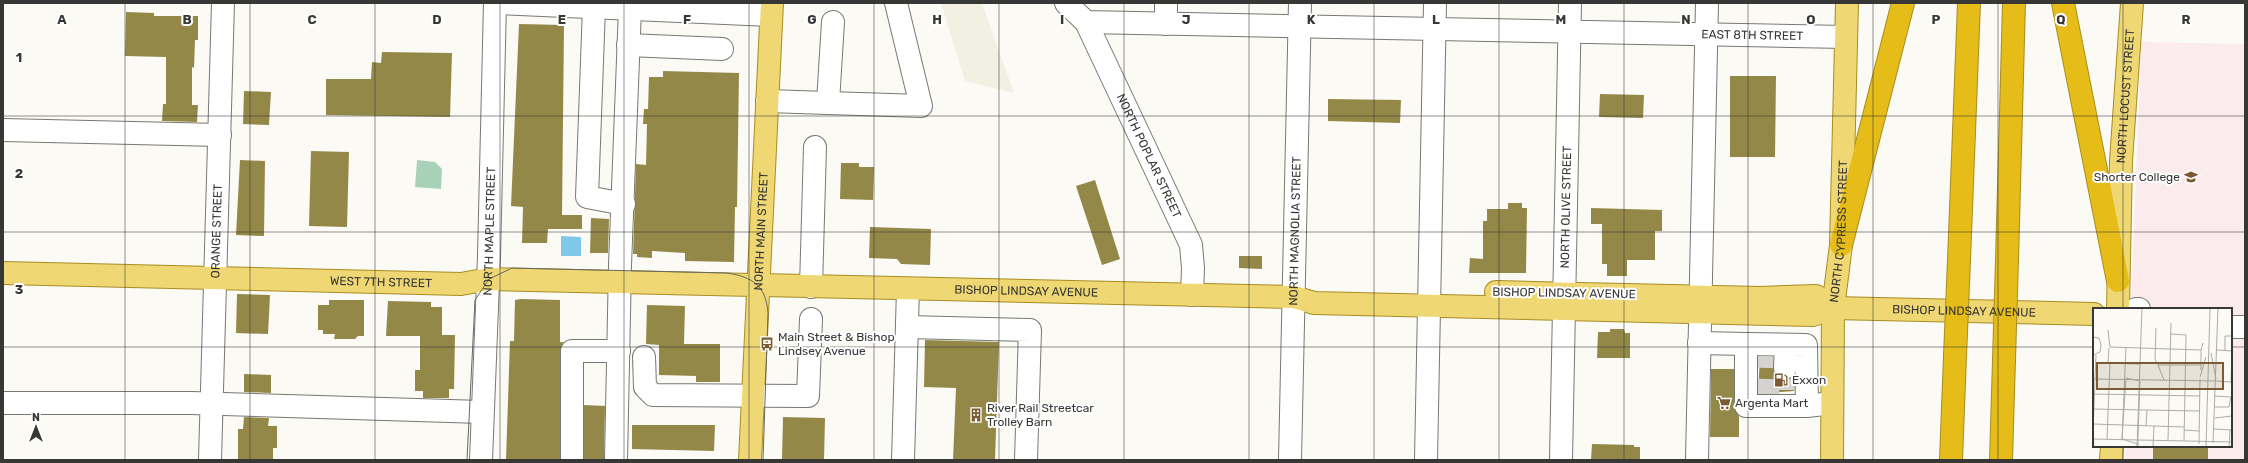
<svg xmlns="http://www.w3.org/2000/svg" width="2248" height="463" font-family="Rubik,sans-serif">
  <style>
    .built { fill: #f2f0e3 }
    .education { fill: #fbebed }
    .green { fill: #a8d2b8 }
    .water { fill: #80c8e9 }
    .building { fill: #948848 }
    .lines { fill: none; stroke-linecap: round; stroke-linejoin: round }
    .minor-tunnel { stroke: #d4d3cf; stroke-width: 22; stroke-dasharray: 22 11; stroke-linecap: butt }
    .minor-casing { stroke: #787873; stroke-width: 24 }
    .major-casing { stroke: #a88d22; stroke-width: 24 }
    .highway-casing { stroke: #a88d22; stroke-width: 24 }
    .minor { stroke: #fff; stroke-width: 22 }
    .major { stroke: #efd774; stroke-width: 22 }
    .highway { stroke: #e5bc18; stroke-width: 22 }
    .tram { stroke: #666663; stroke-width: 1 }
    .highway-bridge-casing { stroke: #a88d22; stroke-width: 24; stroke-linecap: butt }
    .highway-bridge { stroke: #e5bc18; stroke-width: 22 }
    .grid { fill: none; stroke: #373735; stroke-width: 1; stroke-opacity: 0.55 }
    .labels { text-anchor: middle; stroke-width: 4; stroke-linejoin: round; paint-order: stroke }
    .street-label { font-size: 12px; fill: #373735; stroke: #fff }
    .poi-label { font-size: 12px; fill: #373735; stroke: #fff; text-anchor: start }
    .inset-road { fill: none; stroke: #adaca8; stroke-width: 1 }
    .view { fill: #7b5b31; fill-opacity: 0.15; stroke: #7b5b31; stroke-width: 2 }
    .inset-edge { fill: none; stroke: #373735; stroke-width: 2 }
    .grid-label { font-size: 13px; text-anchor: middle; font-weight: bold; fill: #373735; stroke: #fff; stroke-width: 4; stroke-linejoin: round; paint-order: stroke }
  </style>
  <rect width="100%" height="100%" fill="#fbfaf5"/>
  <path class="built" d="M 941,3 L 982,3 L 1014,93 L 965,81 Z"/>
  <path class="education" d="M 2141,42 L 2245,44 L 2245,460 L 2125,460 L 2126,446 L 2231,446 L 2231,309 L 2131,309 Z"/>
  <path class="green" d="M 417,160 L 435,162 L 442,169 L 441,189 L 415,187 Z"/>
  <path class="water" d="M 561,236 L 581,237 L 581,256 L 561,256 Z"/>
  <path class="building" d="M 126,12 L 154,13 L 154,16 L 198,16 L 198,40 L 195,40 L 194,68 L 192,67 L 192,105 L 198,105 L 197,122 L 162,121 L 163,104 L 166,104 L 166,57 L 125,56 Z
    M 519,24 L 564,25 L 562,215 L 582,215 L 582,229 L 548,229 L 547,243 L 522,243 L 523,207 L 511,206 Z
    M 382,52 L 452,53 L 450,117 L 326,115 L 326,79 L 371,79 L 372,62 L 381,63 Z
    M 663,71 L 739,73 L 737,207 L 735,207 L 734,262 L 685,261 L 685,253 L 652,251 L 652,258 L 637,257 L 637,254 L 633,254 L 636,164 L 646,165 L 647,124 L 643,124 L 644,109 L 648,109 L 649,77 L 663,77 Z
    M 1730,76 L 1776,76 L 1775,157 L 1730,157 Z
    M 244,91 L 271,92 L 269,125 L 243,124 Z
    M 1600,94 L 1644,95 L 1643,118 L 1599,117 Z
    M 1328,99 L 1401,100 L 1400,123 L 1328,121 Z
    M 311,151 L 349,152 L 347,227 L 309,226 Z
    M 240,160 L 265,161 L 264,236 L 236,235 Z
    M 841,163 L 859,163 L 859,167 L 874,167 L 873,200 L 840,199 Z
    M 1095,180 L 1120,259 L 1102,265 L 1076,186 Z
    M 1508,203 L 1522,203 L 1522,208 L 1527,208 L 1526,273 L 1469,273 L 1470,258 L 1483,259 L 1483,221 L 1487,221 L 1487,209 L 1508,209 Z
    M 1591,208 L 1662,210 L 1662,231 L 1655,231 L 1655,260 L 1627,260 L 1627,276 L 1607,276 L 1607,264 L 1602,264 L 1602,224 L 1591,224 Z
    M 591,218 L 609,219 L 608,253 L 590,253 Z
    M 870,227 L 931,229 L 930,265 L 901,264 L 897,259 L 869,258 Z
    M 1239,256 L 1262,256 L 1262,269 L 1239,268 Z
    M 237,294 L 270,295 L 268,334 L 236,333 Z
    M 521,299 L 560,300 L 560,342 L 563,342 L 560,351 L 560,460 L 506,460 L 510,341 L 514,341 L 515,300 Z
    M 329,300 L 364,300 L 364,336 L 358,336 L 355,339 L 334,339 L 335,334 L 323,334 L 323,330 L 318,330 L 318,305 L 329,305 Z
    M 388,301 L 431,302 L 431,307 L 442,307 L 442,335 L 455,335 L 454,389 L 449,389 L 449,398 L 423,398 L 423,391 L 415,391 L 415,370 L 420,370 L 420,336 L 386,336 Z
    M 647,305 L 685,306 L 684,344 L 720,344 L 720,382 L 696,382 L 696,376 L 659,375 L 659,345 L 646,344 Z
    M 1610,329 L 1624,329 L 1625,333 L 1630,333 L 1630,358 L 1597,358 L 1598,332 L 1610,332 Z
    M 925,340 L 999,342 L 995,460 L 953,460 L 956,388 L 924,387 Z
    M 1760,357 L 1773,357 L 1774,373 L 1779,379 L 1785,380 L 1794,376 L 1794,391 L 1758,394 Z
    M 1711,369 L 1734,369 L 1734,406 L 1739,416 L 1739,437 L 1710,437 Z
    M 244,374 L 271,375 L 271,393 L 244,392 Z
    M 584,405 L 605,406 L 604,460 L 584,460 Z
    M 244,417 L 269,418 L 268,426 L 277,426 L 277,448 L 273,448 L 273,460 L 238,460 L 238,429 L 243,429 Z
    M 783,417 L 825,418 L 824,460 L 782,460 Z
    M 632,425 L 715,425 L 714,451 L 632,449 Z
    M 1592,444 L 1634,445 L 1634,447 L 1640,447 L 1640,460 L 1591,460 Z
    M 2153,446 L 2208,446 L 2208,460 L 2153,460 Z"/>
  <g class="lines">
    <path class="minor-tunnel" d="M 1785,368 L 1785,391
      M 1768,401 L 1769,357"/>
    <g class="minor-casing">
      <g id="minor">
        <path d="M 496,3 L 771,15"/>
        <path id="s1" d="M 1066,3 L 1086,22 L 1846,37"/>
        <path d="M 594,7 L 587,197 L 624,204"/>
        <path id="s2" d="M 1086,22 L 1191,245 L 1193,268 L 1192,295"/>
        <path d="M 1166,24 L 1166,3"/>
        <path d="M 628,45 L 722,49"/>
        <path d="M 767,101 L 921,106 L 896,3"/>
        <path d="M 828,102 L 833,22"/>
        <path d="M 3,130 L 220,135"/>
        <path d="M 811,287 L 815,147"/>
        <path d="M 2136,309 L 2139,309"/>
        <path d="M 907,327 L 1030,330 L 1026,460"/>
        <path d="M 2231,327 L 2245,327"/>
        <path d="M 1699,343 L 1746,344"/>
        <path d="M 644,357 L 645,387 L 653,395 L 808,396 L 811,319"/>
        <path d="M 1785,368 L 1786,345"/>
        <path d="M 3,403 L 191,403 L 482,412"/>
        <path d="M 1807,406 L 1806,345 L 1746,344 L 1746,406 L 1807,406 L 1832,403"/>
        <path id="s3" d="M 210,460 L 223,3"/>
        <path id="s4" d="M 481,460 L 489,256 L 495,3"/>
        <path d="M 572,460 L 572,351 L 619,351"/>
        <path d="M 616,460 L 620,265 L 630,8"/>
        <path d="M 903,460 L 908,289"/>
        <path id="s5" d="M 1290,460 L 1300,3"/>
        <path d="M 1426,460 L 1435,3"/>
        <path id="s6" d="M 1561,460 L 1570,3"/>
        <path d="M 1697,460 L 1707,3"/>
      </g>
    </g>
    <g class="major-casing">
      <g id="major">
        <path id="s7" d="M 3,273 L 461,284 L 489,279 L 1294,297 L 1314,303 L 1813,315 L 1833,308 L 2094,314"/>
        <path d="M 1496,292 L 1760,298 L 1816,296 L 1833,308"/>
        <path id="s8" d="M 2118,309 L 2121,161 L 2132,3"/>
        <path id="s9" d="M 750,460 L 772,3"/>
        <path id="s10" d="M 1832,460 L 1833,308 L 1841,245 L 1847,3"/>
        <path d="M 2111,460 L 2112,446"/>
      </g>
    </g>
    <g class="highway-casing">
      <path id="highway" d="M 2063,3 L 2118,281
        M 1841,245 L 1903,3
        M 1959,260 L 1969,3
        M 2007,260 L 2014,3
        M 1951,460 L 1955,356
        M 2001,460 L 2004,360"/>
    </g>
    <use href="#minor" class="minor"/>
    <use href="#major" class="major"/>
    <use href="#highway" class="highway"/>
    <path class="tram" d="M 467,460 L 475,300 L 489,279 L 512,268 L 727,273 C 753,277 766,286 768,313 L 763,460"/>
    <g class="highway-bridge-casing">
      <path id="highway-bridge" d="M 1955,356 L 1959,260
        M 2004,360 L 2007,260"/>
    </g>
    <use href="#highway-bridge" class="highway-bridge"/>
  </g>
  <path class="grid" d="M 125,3 L 125,460M 250,3 L 250,460M 375,3 L 375,460M 500,3 L 500,460M 624,3 L 624,460M 749,3 L 749,460M 874,3 L 874,460M 999,3 L 999,460M 1124,3 L 1124,460M 1249,3 L 1249,460M 1374,3 L 1374,460M 1499,3 L 1499,460M 1624,3 L 1624,460M 1748,3 L 1748,460M 1873,3 L 1873,460M 1998,3 L 1998,460M 2123,3 L 2123,309M 3,116 L 2245,116M 3,232 L 2245,232M 3,347 L 2094,347M 2231,347 L 2245,347M 2123,446 L 2123,460"/>
  <defs>
    <g id="university-bare" transform="scale(1.08)"><path d="M0-5L7-2L0 1L-7-2ZM-4 1L0 2.5L4 1V4Q0 6-4 4Z" fill="#7b5b31" stroke="#fff" stroke-width="2.5" paint-order="stroke"/></g>
    <g id="bus-bare" transform="scale(1.08)"><path d="M-5-6H5V4H4V6H2V4H-2V6H-4V4H-5ZM-3.5-4V0h7V-4ZM-3.5 1.2v1.5H-2V1.2ZM2 1.2v1.5H3.5V1.2Z" fill="#7b5b31" stroke="#fff" stroke-width="2.5" paint-order="stroke"/></g>
    <g id="fuel-bare" transform="scale(1.08)"><path d="M-5.5-6h7V0h2V4h1.3V-2.5L3-4.5l.8-.8L6-3V5H2.5V1h-1V6h-7ZM-4.2-4.7v3.2H.2V-4.7Z" fill="#7b5b31" stroke="#fff" stroke-width="2.5" paint-order="stroke"/></g>
    <g id="supermarket-bare" transform="scale(1.08)"><path d="M-6-5.5h2.5l.6 2H6L4.5 2H-2.5L-4.4-4H-6ZM-1.5 3.2a1.3 1.3 0 1 0 .1 0ZM3 3.2a1.3 1.3 0 1 0 .1 0Z" fill="#7b5b31" stroke="#fff" stroke-width="2.5" paint-order="stroke"/></g>
    <g id="building-bare" transform="scale(1.08)"><path d="M-4-6H4V6H1V3H-1V6H-4ZM-2.5-4.3h1.7v1.8h-1.7ZM.8-4.3h1.7v1.8H.8ZM-2.5-1h1.7V.8h-1.7ZM.8-1h1.7V.8H.8Z" fill="#7b5b31" stroke="#fff" stroke-width="2.5" paint-order="stroke"/></g>
  </defs>
  <g fill-rule="evenodd">
    <use href="#university-bare" x="2191" y="177"/>
    <use href="#bus-bare" x="767" y="344"/>
    <use href="#fuel-bare" x="1781" y="380"/>
    <use href="#supermarket-bare" x="1724" y="403"/>
    <use href="#building-bare" x="976" y="415"/>
  </g>
  <g class="labels">
    <g class="street-label">
      <text dy="4" stroke="none"><textPath href="#s1" startOffset="694">EAST 8TH STREET</textPath></text>
      <text dy="4" stroke="none"><textPath href="#s8" startOffset="213">NORTH LOCUST STREET</textPath></text>
      <text dy="4" stroke="none"><textPath href="#s2" startOffset="148">NORTH POPLAR STREET</textPath></text>
      <text dy="4" stroke="none"><textPath href="#s6" startOffset="253">NORTH OLIVE STREET</textPath></text>
      <text dy="4" stroke="none"><textPath href="#s9" startOffset="229">NORTH MAIN STREET</textPath></text>
      <text dy="4" stroke="none"><textPath href="#s10" startOffset="229">NORTH CYPRESS STREET</textPath></text>
      <text dy="4" stroke="none"><textPath href="#s3" startOffset="229">ORANGE STREET</textPath></text>
      <text dy="4" stroke="none"><textPath href="#s4" startOffset="229">NORTH MAPLE STREET</textPath></text>
      <text dy="4" stroke="none"><textPath href="#s5" startOffset="229">NORTH MAGNOLIA STREET</textPath></text>
      <text dy="4" stroke="none"><textPath href="#s7" startOffset="378">WEST 7TH STREET</textPath></text>
      <text dy="4" stroke="none"><textPath href="#s7" startOffset="1024">BISHOP LINDSAY AVENUE</textPath></text>
      <text transform="translate(1564 293) rotate(1)" y="4">BISHOP LINDSAY AVENUE</text>
      <text dy="4" stroke="none"><textPath href="#s7" startOffset="1964">BISHOP LINDSAY AVENUE</textPath></text>
    </g>
    <g class="poi-label">
      <text x="2180" y="181" text-anchor="end">Shorter College</text>
      <text x="778" y="341">Main Street &amp; Bishop<tspan x="778" dy="14">Lindsey Avenue</tspan></text>
      <text x="1792" y="384">Exxon</text>
      <text x="1735" y="407">Argenta Mart</text>
      <text x="987" y="412">River Rail Streetcar<tspan x="987" dy="14">Trolley Barn</tspan></text>
    </g>
  </g>
  <g transform="translate(2093 308)">
    <rect width="139" height="139" fill="#fbfaf5"/>
    <path class="inset-road" d="M 63,20 L 62,51 L 65,57 L 108,57M 15,22 L 17,39 L 108,42 L 110,35M 78,26 L 93,27 L 91,133M 0,29 L 6,30 L 8,37 L 7,44 L 0,47M 124,42 L 139,43M 132,43 L 132,28 L 139,28M 118,45 L 123,71M 2,55 L 47,56M 15,55 L 16,40M 65,57 L 71,72M 108,62 L 108,42M 107,69 L 113,49M 0,71 L 123,73M 123,73 L 138,74M 138,74 L 139,43M 0,86 L 107,88M 122,88 L 138,89M 122,99 L 136,99 L 138,89M 0,101 L 106,103M 122,110 L 139,108M 0,116 L 91,119M 53,118 L 54,102M 121,121 L 139,122M 91,122 L 106,123M 0,124 L 3,47M 0,131 L 139,134M 14,131 L 17,55M 29,132 L 33,39M 75,132 L 78,15M 120,135 L 125,0M 106,136 L 107,71M 44,139 L 49,0M 45,139 L 45,130 L 47,73 L 33,70 L 29,131 L 45,136M 60,139 L 61,118M 113,139 L 117,0M 136,139 L 137,122"/>
    <path class="view" d="M 4,55 L 130,55 L 130,81 L 4,81 Z"/>
    <rect width="139" height="139" class="inset-edge"/>
  </g>
  <g class="grid-label">
    <text x="62" y="24">A</text>
    <text x="187" y="24">B</text>
    <text x="312" y="24">C</text>
    <text x="437" y="24">D</text>
    <text x="562" y="24">E</text>
    <text x="687" y="24">F</text>
    <text x="812" y="24">G</text>
    <text x="937" y="24">H</text>
    <text x="1062" y="24">I</text>
    <text x="1186" y="24">J</text>
    <text x="1311" y="24">K</text>
    <text x="1436" y="24">L</text>
    <text x="1561" y="24">M</text>
    <text x="1686" y="24">N</text>
    <text x="1811" y="24">O</text>
    <text x="1936" y="24">P</text>
    <text x="2061" y="24">Q</text>
    <text x="2186" y="24">R</text>
    <text x="19" y="62">1</text>
    <text x="19" y="178">2</text>
    <text x="19" y="294">3</text>
  </g>
  <rect width="2248" height="463" fill="none" stroke="#373735" stroke-width="8"/>
  <g transform="translate(36 427)" stroke="#ffffff" stroke-width="3" paint-order="stroke">
  <path d="M0-3L7 15L0 10L-7 15Z" fill="#373735"/>
  <text y="-6" font-size="11" font-weight="bold" text-anchor="middle" fill="#373735">N</text>
  </g>
</svg>
